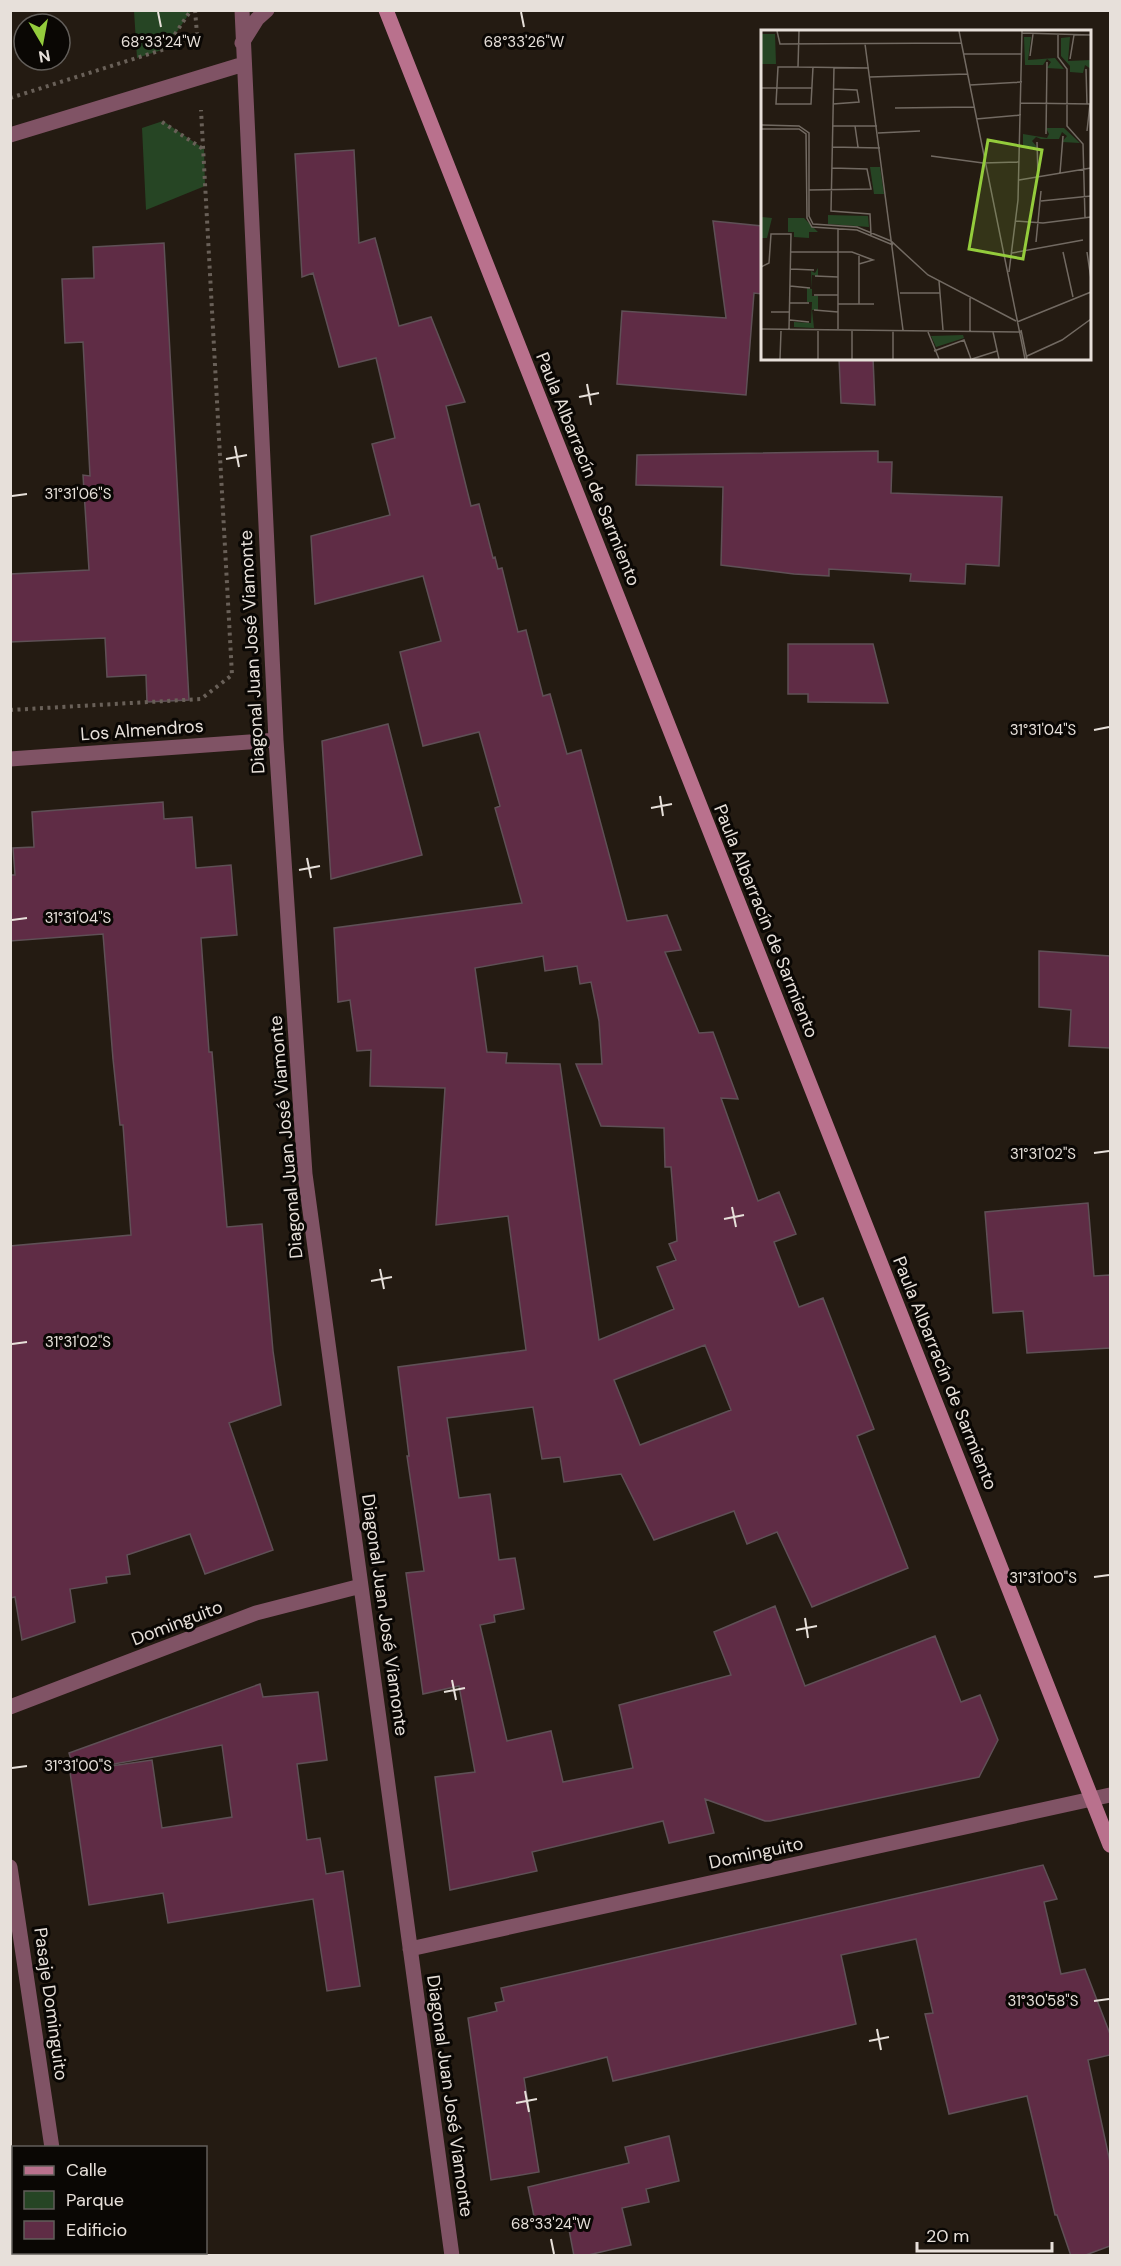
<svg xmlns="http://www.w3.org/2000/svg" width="1121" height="2266" font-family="'DM Sans',sans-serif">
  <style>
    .green { fill: #264524 }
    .building { fill: #5f2c45; stroke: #5f5056; stroke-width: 1.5; fill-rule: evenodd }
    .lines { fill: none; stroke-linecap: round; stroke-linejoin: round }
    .path { stroke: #696058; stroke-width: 4; stroke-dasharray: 3 4.5; stroke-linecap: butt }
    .minor { stroke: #805365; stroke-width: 15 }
    .secondary { stroke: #b9718d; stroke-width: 15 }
    .ticks { fill: none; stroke: #e7e0da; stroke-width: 2 }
    .labels { text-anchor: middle; stroke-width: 6; stroke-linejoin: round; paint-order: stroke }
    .street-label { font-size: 18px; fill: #e7e0da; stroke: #0a0704 }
    .inset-road { fill: none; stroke: #726a62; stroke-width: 1.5 }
    .view { fill: #94cc3c; fill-opacity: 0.15; stroke: #94cc3c; stroke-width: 3 }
    .inset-edge { fill: none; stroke: #e7e0da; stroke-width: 3 }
    .ticks-label { font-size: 15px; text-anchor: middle; fill: #e7e0da; stroke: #0a0704; stroke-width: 6; stroke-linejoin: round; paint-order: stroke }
  </style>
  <rect width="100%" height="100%" fill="#241b12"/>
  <path class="green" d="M 134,11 L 134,10 L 191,11 L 165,49 L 137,58 Z
    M 163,121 L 204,149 L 205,186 L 146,210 L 142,128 Z"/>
  <path class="building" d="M 354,150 L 359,243 L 375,238 L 399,326 L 431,317 L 465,402 L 446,406 L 471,506 L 479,504 L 493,558 L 495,557 L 498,569 L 502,568 L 518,632 L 526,630 L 543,696 L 550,694 L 567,754 L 581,750 L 627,921 L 667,915 L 681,950 L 665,952 L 699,1033 L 713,1032 L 738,1099 L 721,1098 L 758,1201 L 779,1192 L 796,1234 L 774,1242 L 799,1307 L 823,1298 L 874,1429 L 857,1436 L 908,1568 L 812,1607 L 777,1532 L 747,1544 L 734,1511 L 654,1540 L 621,1474 L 564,1482 L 560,1457 L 542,1459 L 533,1407 L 447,1418 L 459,1498 L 490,1494 L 499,1560 L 515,1558 L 524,1609 L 494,1615 L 495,1622 L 480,1625 L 507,1741 L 551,1731 L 563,1782 L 633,1768 L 619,1705 L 731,1675 L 714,1632 L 775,1606 L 805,1686 L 935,1636 L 961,1702 L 980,1695 L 998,1740 L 979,1777 L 770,1821 L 765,1821 L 705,1799 L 714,1833 L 669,1843 L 663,1821 L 532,1852 L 537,1871 L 450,1890 L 435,1777 L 475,1772 L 459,1686 L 423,1694 L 406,1573 L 424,1571 L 407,1456 L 409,1456 L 398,1367 L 526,1350 L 508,1216 L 436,1225 L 445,1088 L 370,1086 L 371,1050 L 357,1051 L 350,1000 L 338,1002 L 334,928 L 522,903 L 495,808 L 500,806 L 479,732 L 423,746 L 400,652 L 441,641 L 423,576 L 315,604 L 311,536 L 390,515 L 372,444 L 395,438 L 376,358 L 339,367 L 313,273 L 302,277 L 295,154 ZM 543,956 L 545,971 L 577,966 L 580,984 L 591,982 L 599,1021 L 602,1064 L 576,1064 L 601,1126 L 664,1128 L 665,1167 L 671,1167 L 677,1241 L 669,1244 L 676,1260 L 657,1267 L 674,1309 L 599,1340 L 560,1064 L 506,1063 L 507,1053 L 487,1052 L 475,968 ZM 705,1345 L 731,1410 L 640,1445 L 614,1380 Z
    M 713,221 L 762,226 L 762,294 L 754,293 L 746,395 L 617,384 L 622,311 L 726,318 Z
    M 164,243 L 189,700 L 147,702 L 146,675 L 107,677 L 105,638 L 10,642 L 10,574 L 89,570 L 83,475 L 90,476 L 83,342 L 65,343 L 62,279 L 94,278 L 93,247 Z
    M 839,358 L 873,358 L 875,405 L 841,403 Z
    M 878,451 L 878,462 L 892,462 L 891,493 L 1002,497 L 999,566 L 966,564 L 965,584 L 910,581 L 911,574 L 829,569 L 829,576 L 794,574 L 721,565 L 723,487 L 636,485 L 637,455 Z
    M 788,644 L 873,644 L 888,703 L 808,702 L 808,694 L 788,694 Z
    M 388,724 L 422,855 L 331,879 L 322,741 Z
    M 163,802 L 164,819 L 192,817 L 196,868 L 231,865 L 237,935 L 201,938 L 209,1052 L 212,1052 L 227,1227 L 262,1224 L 273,1351 L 281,1405 L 229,1423 L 273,1550 L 205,1574 L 190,1534 L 127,1555 L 130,1574 L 106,1577 L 107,1583 L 70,1589 L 75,1622 L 22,1640 L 15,1597 L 10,1598 L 10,1246 L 131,1235 L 123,1125 L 120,1125 L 113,1059 L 103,934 L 10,941 L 10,875 L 15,875 L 13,848 L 34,847 L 32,812 Z
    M 1039,951 L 1110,956 L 1110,1048 L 1069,1046 L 1071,1010 L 1039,1007 Z
    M 1088,1203 L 1094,1276 L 1110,1275 L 1110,1348 L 1027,1353 L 1023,1311 L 993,1313 L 985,1212 Z
    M 260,1684 L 263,1697 L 318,1692 L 327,1760 L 297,1764 L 307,1840 L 320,1838 L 326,1874 L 343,1871 L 360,1986 L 327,1991 L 313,1899 L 168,1923 L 163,1893 L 89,1905 L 70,1772 L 152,1760 L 162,1828 L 232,1817 L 222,1745 L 74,1771 L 69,1753 Z
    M 1043,1865 L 1057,1899 L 1044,1902 L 1061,1974 L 1085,1969 L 1110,2034 L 1110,2055 L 1088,2060 L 1110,2162 L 1110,2246 L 1083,2256 L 1071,2256 L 1057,2215 L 1055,2215 L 1027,2096 L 949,2114 L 925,2014 L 933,2013 L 916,1939 L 841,1955 L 856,2024 L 613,2081 L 607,2057 L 524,2078 L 539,2172 L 491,2180 L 468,2018 L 497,2011 L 495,2003 L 504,2001 L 501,1988 Z
    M 669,2136 L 679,2181 L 646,2189 L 649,2202 L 622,2208 L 631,2245 L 584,2256 L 574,2256 L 567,2219 L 536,2226 L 528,2187 L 629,2163 L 625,2147 Z"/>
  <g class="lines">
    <path class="path" d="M 195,10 L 198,46
      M 10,98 L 165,49 L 191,10
      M 162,122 L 203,149
      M 10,710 L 201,699 L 232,675 L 201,110"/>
    <path class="minor" d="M 242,10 L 276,740 L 305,1174 L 452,2256
      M 242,43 L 257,19 L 267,10
      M 10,135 L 244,64
      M 10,759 L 276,740
      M 10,1707 L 256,1613 L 361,1586
      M 10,1867 L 52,2148
      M 410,1949 L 1110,1795
      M 68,2252 L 68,2256"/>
    <path class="secondary" d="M 386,10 L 1110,1845"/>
  </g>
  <path class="ticks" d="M 158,12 L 161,27M 521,12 L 524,27M 587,384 L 591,405M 579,397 L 599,393M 235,446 L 239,467M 226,459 L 247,455M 12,496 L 27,494M 1094,730 L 1109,727M 660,796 L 663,816M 651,808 L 672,804M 307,858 L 311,878M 299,870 L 320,866M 12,920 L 27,918M 1094,1153 L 1109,1151M 732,1207 L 736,1227M 724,1219 L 744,1215M 380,1269 L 384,1289M 371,1281 L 392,1277M 12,1344 L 27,1342M 1094,1577 L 1109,1575M 805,1618 L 808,1638M 796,1630 L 817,1626M 452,1680 L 456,1700M 444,1692 L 465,1688M 12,1768 L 27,1766M 1094,2001 L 1109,1999M 877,2029 L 881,2050M 869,2041 L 889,2037M 525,2091 L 529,2112M 516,2103 L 537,2099M 551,2239 L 554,2254"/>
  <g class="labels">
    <g class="street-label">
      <text transform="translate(588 469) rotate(68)" y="6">Paula Albarracín de Sarmiento</text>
      <text transform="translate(252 652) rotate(-93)" y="6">Diagonal Juan José Viamonte</text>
      <text transform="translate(142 730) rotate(-4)" y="6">Los Almendros</text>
      <text transform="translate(766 921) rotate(68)" y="6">Paula Albarracín de Sarmiento</text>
      <text transform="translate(286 1137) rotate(-95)" y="6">Diagonal Juan José Viamonte</text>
      <text transform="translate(945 1373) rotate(68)" y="6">Paula Albarracín de Sarmiento</text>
      <text transform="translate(385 1615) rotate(82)" y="6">Diagonal Juan José Viamonte</text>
      <text transform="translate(177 1623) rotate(-21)" y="6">Dominguito</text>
      <text transform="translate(756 1853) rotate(-12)" y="6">Dominguito</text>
      <text transform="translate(51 2004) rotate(82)" y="6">Pasaje Dominguito</text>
      <text transform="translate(450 2096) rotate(82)" y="6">Diagonal Juan José Viamonte</text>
    </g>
  </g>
  <g transform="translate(761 30)">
    <rect width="330" height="330" fill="#241b12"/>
    <path d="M 0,4 L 14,4 L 15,34 L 0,34 ZM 263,7 L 270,7 L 267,30 L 294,28 L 303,39 L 286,38 L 290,32 L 286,29 L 282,35 L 264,35 ZM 309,7 L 307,31 L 330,30 L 330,39 L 324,35 L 322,43 L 309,42 L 309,36 L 300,26 L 300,8 ZM 285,98 L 303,98 L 319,113 L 301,112 L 306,106 L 301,102 L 298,109 L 280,109 L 275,107 L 271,111 L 276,117 L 262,117 L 262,104 L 286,108 L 288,104 ZM 109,137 L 119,137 L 123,164 L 113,164 ZM 67,185 L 107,186 L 108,197 L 67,194 ZM 0,187 L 11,188 L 6,208 L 0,208 ZM 27,188 L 43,188 L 57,202 L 48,202 L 48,208 L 33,207 L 33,202 L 27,202 ZM 57,238 L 57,246 L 51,245 L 51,266 L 57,266 L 57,280 L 51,280 L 53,298 L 33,297 L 33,292 L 50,293 L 51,272 L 46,272 L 46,258 L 51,259 L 50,241 L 54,243 ZM 202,305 L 203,308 L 175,317 L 170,306 Z" fill="#264524"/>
    <path class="inset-road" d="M 16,1 L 19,14 L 200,13M 198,1 L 264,329M 261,3 L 330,5M 297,4 L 297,27 L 306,39 L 306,96 L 322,114 L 324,188M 104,14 L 142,300M 203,24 L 261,24M 269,26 L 272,4M 309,29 L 313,5M 37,37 L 38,1M 52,37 L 50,74 L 15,74 L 17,37 L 37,37 L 108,38M 73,37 L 70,181 L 109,184 L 110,205M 325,39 L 326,74M 109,47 L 206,44M 209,55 L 261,52M 0,58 L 51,58M 260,73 L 330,74M 72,74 L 98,72 L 96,60 L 72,59M 134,78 L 213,77M 215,89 L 260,85M 0,95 L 38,96 L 48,103 L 48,186 L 52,194 L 96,197 L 130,211 L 167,245 L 255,291M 72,96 L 116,96M 94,96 L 97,117M 0,99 L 38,99 L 45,104 L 46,188 L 51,197 L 96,200 L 132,215M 326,101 L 329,74M 117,103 L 159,101M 285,104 L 286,32M 276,112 L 277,146M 71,117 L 119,118M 170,126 L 222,133 L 258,132M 299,143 L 302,106M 258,150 L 330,138M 48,160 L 110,159 L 106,139 L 71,138M 280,171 L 330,166M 255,191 L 282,193 L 330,187M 275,212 L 280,161M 30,222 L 91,222 L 112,230 L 98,234M 302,222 L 312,267M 326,222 L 330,249M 251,223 L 322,210M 98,224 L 98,274M 0,237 L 8,233 L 10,204 L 30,204 L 28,300M 30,239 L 53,240M 248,242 L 257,170 L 261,1M 54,246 L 77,247M 178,251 L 182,300M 29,256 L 49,258M 139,263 L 179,263M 53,265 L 77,265M 29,273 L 48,273M 77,274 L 113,274M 53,280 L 77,282M 10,282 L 29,282M 29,290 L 48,292M 256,292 L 330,262M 0,299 L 260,302M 77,299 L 77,198M 260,300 L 266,329M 167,302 L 178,329M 209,302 L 209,268M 232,302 L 238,329M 173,321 L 203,310 L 210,329M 266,326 L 301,310 L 330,289M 19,329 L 20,301M 57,329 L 57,301M 91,329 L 91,301M 132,329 L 132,301M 211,329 L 236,321"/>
    <path class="view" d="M 227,110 L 281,120 L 262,229 L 208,219 Z"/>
    <rect width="330" height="330" class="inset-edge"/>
  </g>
  <g class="ticks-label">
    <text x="161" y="47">68°33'24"W</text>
    <text x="524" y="47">68°33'26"W</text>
    <text x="78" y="499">31°31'06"S</text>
    <text x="1043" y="735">31°31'04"S</text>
    <text x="78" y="923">31°31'04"S</text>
    <text x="1043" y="1159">31°31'02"S</text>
    <text x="78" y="1347">31°31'02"S</text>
    <text x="1043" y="1583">31°31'00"S</text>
    <text x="78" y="1771">31°31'00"S</text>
    <text x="1043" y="2006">31°30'58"S</text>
    <text x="551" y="2229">68°33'24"W</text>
  </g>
  <rect width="1121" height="2266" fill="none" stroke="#e7e0da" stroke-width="24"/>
  <rect x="12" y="2146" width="195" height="108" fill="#0a0704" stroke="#625e5a" stroke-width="1.5"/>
  <rect x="24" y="2166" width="30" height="9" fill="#b9718d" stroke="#625e5a" stroke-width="1.5"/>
  <text x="66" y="2176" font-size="18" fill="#e7e0da">Calle</text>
  <rect x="24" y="2191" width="30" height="18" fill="#264524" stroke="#625e5a" stroke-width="1.5"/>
  <text x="66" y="2206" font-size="18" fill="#e7e0da">Parque</text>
  <rect x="24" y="2221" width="30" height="18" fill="#5f2c45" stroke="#625e5a" stroke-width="1.5"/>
  <text x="66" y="2236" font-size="18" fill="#e7e0da">Edificio</text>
  <g transform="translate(42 42) rotate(170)"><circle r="28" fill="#0a0704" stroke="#625e5a" stroke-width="1.5"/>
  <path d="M0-4.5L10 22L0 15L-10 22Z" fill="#94cc3c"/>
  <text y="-9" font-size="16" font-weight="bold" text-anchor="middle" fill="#e7e0da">N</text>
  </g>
  <path d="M917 2242v9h135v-9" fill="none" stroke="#e7e0da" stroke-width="3"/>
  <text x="926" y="2242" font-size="18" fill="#e7e0da" stroke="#0a0704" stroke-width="4.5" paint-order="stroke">20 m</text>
</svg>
